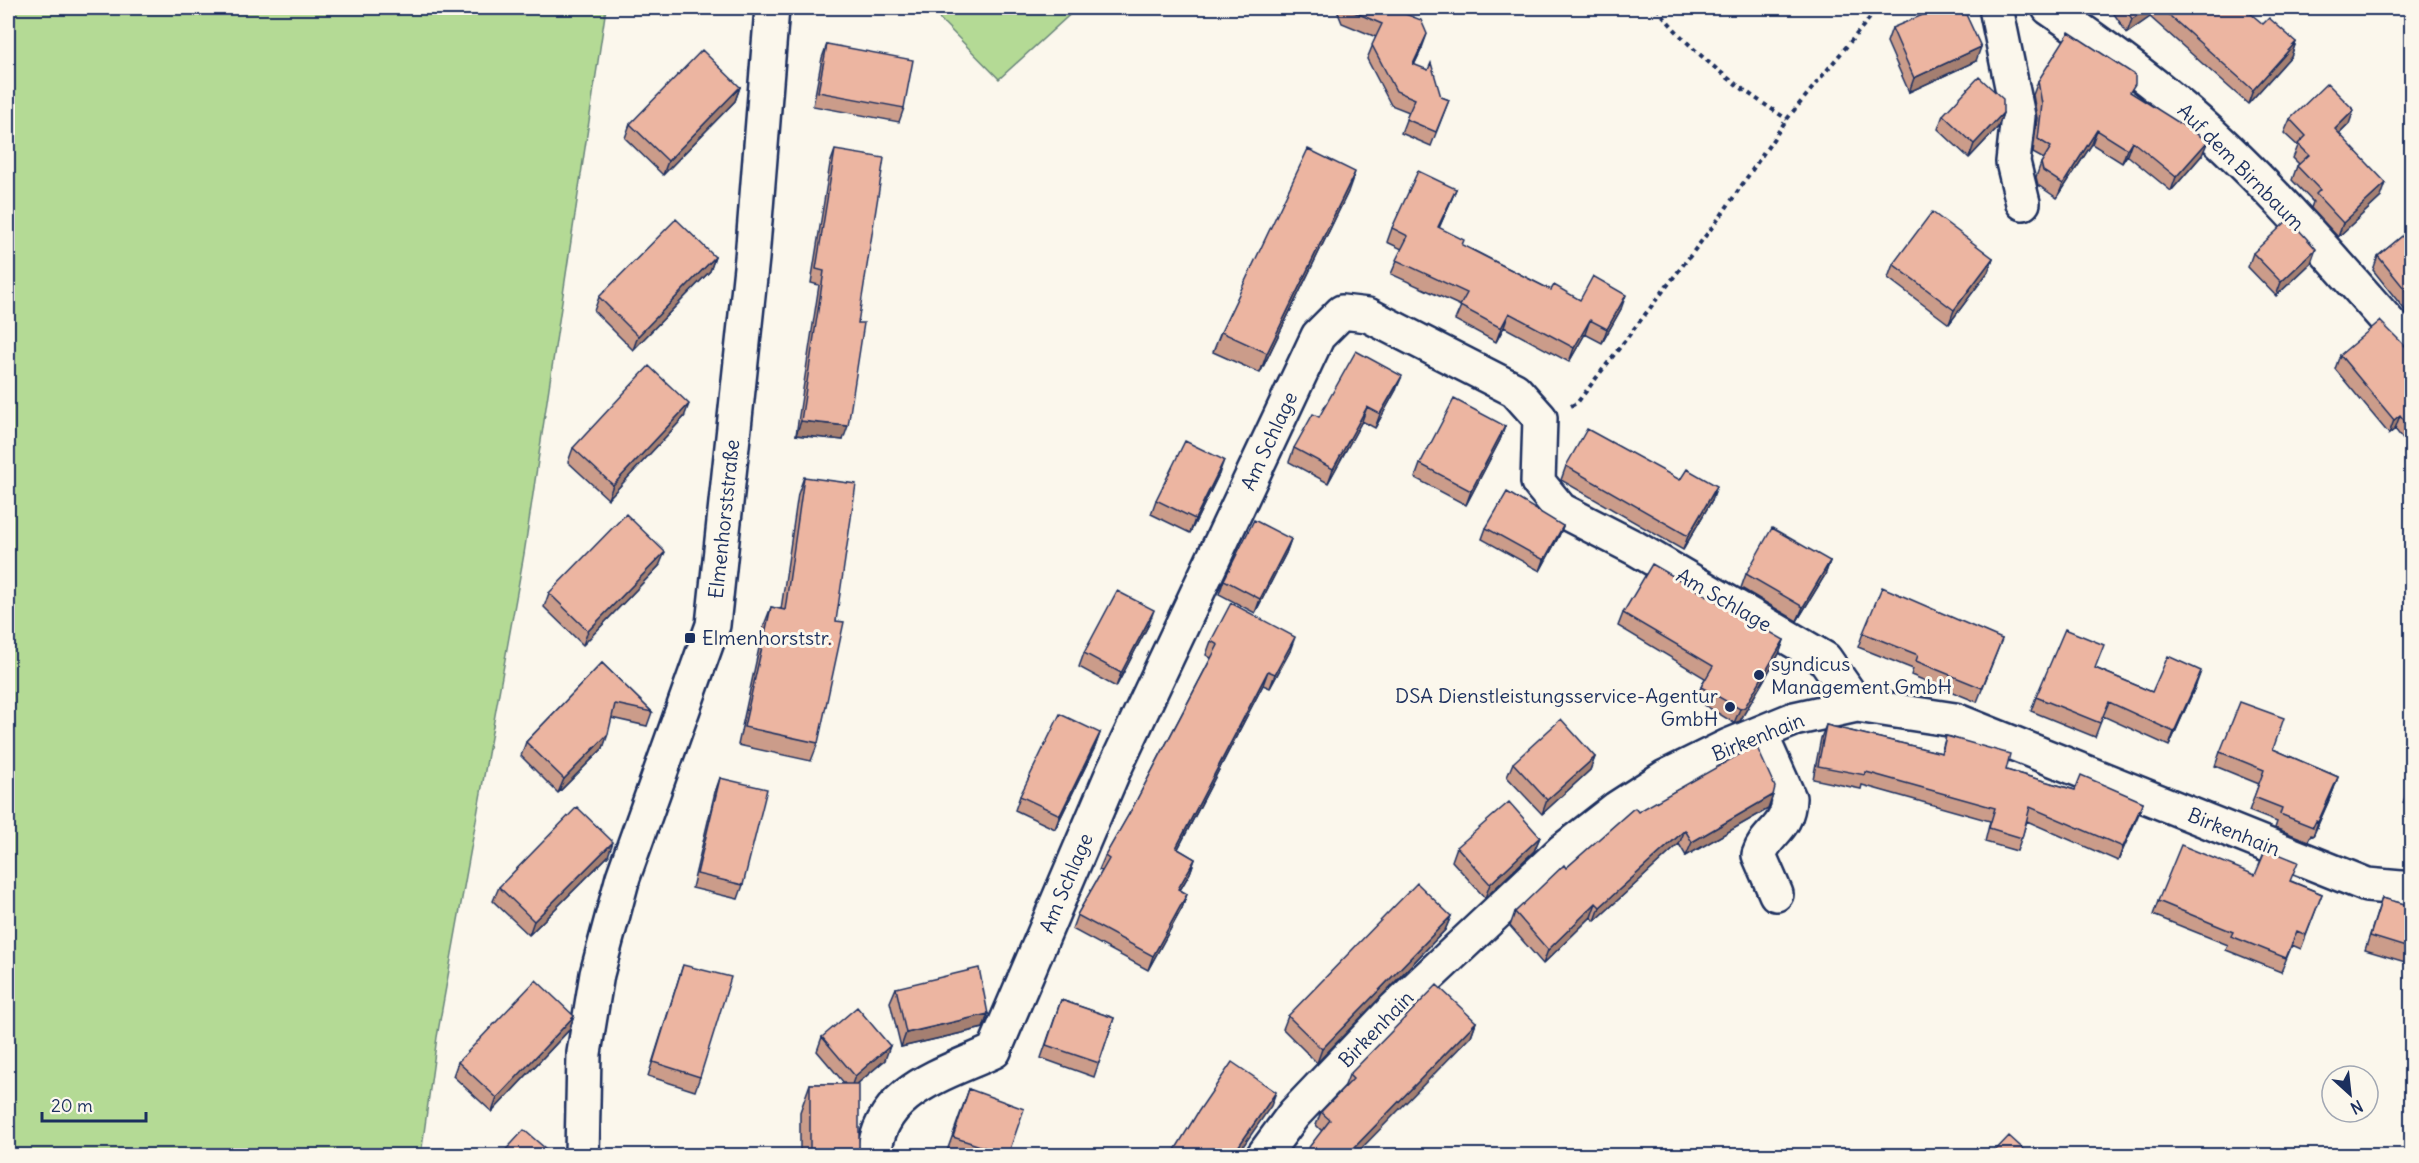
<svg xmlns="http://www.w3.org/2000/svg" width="2419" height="1163" font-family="Delius,sans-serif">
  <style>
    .green { fill: #b4da95; stroke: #68847a; stroke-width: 1.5 }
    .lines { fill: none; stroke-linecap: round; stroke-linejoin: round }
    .minor-casing { stroke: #1b2f5e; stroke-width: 38 }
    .path { stroke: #1b2f5e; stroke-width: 4; stroke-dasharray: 4.5 4.5; stroke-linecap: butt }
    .minor { stroke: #fbf7ec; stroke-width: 33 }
    .wall { fill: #cb9c8a; stroke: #1b2f5e; stroke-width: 1.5 }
    .shaded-wall { fill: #a57f71; stroke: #1b2f5e; stroke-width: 1.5 }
    .building { fill: #ecb5a1; stroke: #1b2f5e; stroke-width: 1.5 }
    .poi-dot { fill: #1b2f5e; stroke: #fbf7ec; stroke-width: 2 }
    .labels { text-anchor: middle; stroke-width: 6; stroke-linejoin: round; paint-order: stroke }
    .street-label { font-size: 20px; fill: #1b2f5e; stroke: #fbf7ec }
    .poi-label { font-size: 20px; fill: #1b2f5e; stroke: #fbf7ec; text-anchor: start }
  </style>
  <rect width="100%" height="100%" fill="#fbf7ec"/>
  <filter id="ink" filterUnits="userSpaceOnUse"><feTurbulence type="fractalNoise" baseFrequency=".0167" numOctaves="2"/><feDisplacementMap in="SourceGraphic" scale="12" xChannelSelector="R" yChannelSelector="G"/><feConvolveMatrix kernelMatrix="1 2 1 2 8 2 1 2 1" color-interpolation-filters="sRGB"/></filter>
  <g filter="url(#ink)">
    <path class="green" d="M 8,8 L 606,8 L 524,554 L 437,1037 L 421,1155 L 8,1155 Z
      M 936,8 L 1077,8 L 999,79 L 937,16 Z"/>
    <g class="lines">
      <g class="minor-casing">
        <path id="minor" d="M 1996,8 L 2018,116 L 2013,162 L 2023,203
          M 2049,8 C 2091,37 2134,67 2173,100 C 2261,173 2336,263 2412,349
          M 1760,733 L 1789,798 C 1788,830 1767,831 1759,855 L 1776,894
          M 582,1156 L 584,1053 L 597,974 L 623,877 L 713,625 L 752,258 L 772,8
          M 874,1156 C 879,1090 943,1075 994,1051 L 1113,772 L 1318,336 L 1342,312 L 1368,315 L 1515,390 L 1540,418 L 1538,482 L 1561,510 L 1635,548 L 1825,659 L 1857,705
          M 1263,1156 L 1294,1114 L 1395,1008 L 1562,851 L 1617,808 L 1665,777 L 1728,746 L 1794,719 L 1857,705 L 1955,720 L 2367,885 L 2412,889"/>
      </g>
      <path class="path" d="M 1657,8 C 1693,55 1737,87 1787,119
        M 1571,406 L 1577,403 L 1720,217 L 1787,119 L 1878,8"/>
      <use href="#minor" class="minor"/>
    </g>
    <path class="wall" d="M 1336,8 L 1390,8 L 1422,48 L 1414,65 L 1441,97 L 1449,100 L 1431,146 L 1401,133 L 1409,112 L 1391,105 L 1367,59 L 1376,37 L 1342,23 Z
      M 2110,8 L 2192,8 L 2195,11 L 2263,24 L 2296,42 L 2291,56 L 2248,104 L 2150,17 L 2127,33 Z
      M 1892,28 L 1976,61 L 1909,92 L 1887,42 Z
      M 827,44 L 904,108 L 899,122 L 813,106 L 822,58 Z
      M 2038,81 L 2131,93 L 2202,155 L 2171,191 L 2127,155 L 2122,163 L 2092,144 L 2057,198 L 2038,185 L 2036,177 L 2041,163 L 2044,159 L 2033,153 L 2037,118 L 2033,95 Z
      M 740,87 L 735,101 L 663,175 L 625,138 L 630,124 Z
      M 2003,113 L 1998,127 L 1969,158 L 1938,129 L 1943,115 Z
      M 2290,119 L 2349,124 L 2339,134 L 2381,197 L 2338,237 L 2311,208 L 2313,202 L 2292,180 L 2297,166 L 2299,164 L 2293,158 L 2298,146 L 2284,133 Z
      M 835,150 L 858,323 L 843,440 L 796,435 L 819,285 L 811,283 L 830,164 Z
      M 1456,189 L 1450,203 L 1439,228 L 1463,245 L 1551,290 L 1580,300 L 1621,309 L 1602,343 L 1585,334 L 1569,362 L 1504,327 L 1496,342 L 1455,320 L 1461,306 L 1391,274 L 1402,249 L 1387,242 L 1392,228 Z
      M 1348,192 L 1260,373 L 1213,352 L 1221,332 Z
      M 2412,228 L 2412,319 L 2373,270 L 2378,256 Z
      M 2253,253 L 2311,263 L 2276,296 L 2248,267 Z
      M 715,257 L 710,271 L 633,350 L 594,311 L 599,297 Z
      M 1993,258 L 1988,272 L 1949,324 L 1888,278 L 1893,264 Z
      M 2412,353 L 2412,451 L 2395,429 L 2389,434 L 2335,369 L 2340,355 Z
      M 1396,390 L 1375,428 L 1362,421 L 1328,483 L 1289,462 L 1294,448 L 1319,417 Z
      M 684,417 L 608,499 L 568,462 L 573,448 Z
      M 1505,426 L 1500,440 L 1466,505 L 1415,478 L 1420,464 Z
      M 1566,466 L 1712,500 L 1683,550 L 1561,480 Z
      M 1219,474 L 1190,533 L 1151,514 L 1156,500 Z
      M 804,477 L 818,743 L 811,761 L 738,745 L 764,625 L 771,607 L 781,609 L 798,494 Z
      M 1563,526 L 1559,536 L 1540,571 L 1482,539 L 1486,528 Z
      M 1291,539 L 1286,553 L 1255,613 L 1219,594 L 1224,580 Z
      M 1830,561 L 1825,575 L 1797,621 L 1741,588 L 1746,574 Z
      M 659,566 L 583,645 L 544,607 L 549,593 Z
      M 1623,613 L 1784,640 L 1779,654 L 1740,721 L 1734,723 L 1696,700 L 1701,687 L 1705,678 L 1618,626 Z
      M 1149,624 L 1116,687 L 1079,667 L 1084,653 Z
      M 1863,633 L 2002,639 L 1977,702 L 1911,675 L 1913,669 L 1858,647 Z
      M 1211,641 L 1290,651 L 1270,688 L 1263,685 L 1178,849 L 1195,859 L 1190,873 L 1180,890 L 1187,894 L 1182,908 L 1148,970 L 1072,929 L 1077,915 L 1102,871 L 1099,870 L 1105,856 L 1133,807 L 1211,658 L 1206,655 Z
      M 602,663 L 652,712 L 647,726 L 611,718 L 603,748 L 558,793 L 521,756 L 526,742 Z
      M 2095,668 L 2152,692 L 2196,685 L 2169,746 L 2103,716 L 2095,737 L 2031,711 L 2036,697 Z
      M 1826,725 L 1941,753 L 1946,736 L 2006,770 L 2075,790 L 2143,802 L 2118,861 L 2027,821 L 2017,851 L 1985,842 L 1990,821 L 1862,785 L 1861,789 L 1813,779 L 1821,738 Z
      M 1100,733 L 1095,747 L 1055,829 L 1015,810 L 1020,796 Z
      M 2273,749 L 2338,777 L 2333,791 L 2313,836 L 2311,835 L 2308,841 L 2275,828 L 2277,822 L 2249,811 L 2259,784 L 2215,766 L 2220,752 Z
      M 1595,757 L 1590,770 L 1542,814 L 1507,777 L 1513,763 Z
      M 720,778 L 743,885 L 738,899 L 692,888 L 715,792 Z
      M 2412,785 L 2412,810 L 2403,803 L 2408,789 Z
      M 1773,795 L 1768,809 L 1686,856 L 1679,844 L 1595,921 L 1591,917 L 1543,964 L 1510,926 L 1515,912 L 1566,868 L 1638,812 Z
      M 1540,837 L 1534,851 L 1485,898 L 1452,861 L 1457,847 Z
      M 608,856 L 529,935 L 493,901 L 499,887 Z
      M 2255,875 L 2291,881 L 2322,894 L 2301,949 L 2292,945 L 2281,972 L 2226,950 L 2228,945 L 2153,915 L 2158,901 Z
      M 2382,898 L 2412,906 L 2412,964 L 2365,950 Z
      M 1451,916 L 1445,930 L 1317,1063 L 1283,1029 L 1288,1016 Z
      M 683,965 L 700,1077 L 695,1091 L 648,1076 Z
      M 896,988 L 988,1014 L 983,1028 L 901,1047 L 890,1002 Z
      M 1061,1000 L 1114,1018 L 1094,1077 L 1041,1058 Z
      M 574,1016 L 569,1030 L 492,1112 L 453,1076 L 458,1062 Z
      M 1476,1022 L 1471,1036 L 1322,1131 L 1316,1125 L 1321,1112 L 1344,1088 L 1349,1075 Z
      M 822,1037 L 885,1060 L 857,1084 L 859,1155 L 800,1155 L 800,1112 L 810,1084 L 845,1084 L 817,1051 Z
      M 969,1089 L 1008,1155 L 961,1155 L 947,1151 Z"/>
    <path class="shaded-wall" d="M 645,8 L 703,8 L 644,10 Z
      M 2148,8 L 2154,8 L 2150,17 L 2127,33 L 2132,19 Z
      M 1427,34 L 1422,48 L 1408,78 L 1413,64 Z
      M 2296,42 L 2291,56 L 2248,104 L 2253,90 Z
      M 1981,47 L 1976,61 L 1909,92 L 1914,78 Z
      M 740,87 L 735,101 L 663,175 L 668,161 Z
      M 2354,110 L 2349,124 L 2330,143 L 2335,129 Z
      M 2003,113 L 1998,127 L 1969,158 L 1974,144 Z
      M 2097,130 L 2092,144 L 2057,198 L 2063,184 Z
      M 2132,141 L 2127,155 L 2122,163 L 2127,149 Z
      M 2208,141 L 2202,155 L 2171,191 L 2176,177 Z
      M 1355,172 L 1348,192 L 1260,373 L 1267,353 Z
      M 2386,183 L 2381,197 L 2338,237 L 2343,223 Z
      M 1456,189 L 1450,203 L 1433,241 L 1438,227 Z
      M 2316,249 L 2311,263 L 2276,296 L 2281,282 Z
      M 715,257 L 710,271 L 633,350 L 638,336 Z
      M 1993,258 L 1988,272 L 1949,324 L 1954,310 Z
      M 1626,295 L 1621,309 L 1602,343 L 1607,329 Z
      M 1509,313 L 1504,327 L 1496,342 L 1501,328 Z
      M 1590,320 L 1585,334 L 1569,362 L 1574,348 Z
      M 1402,376 L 1396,390 L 1375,428 L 1380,414 Z
      M 689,404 L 684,417 L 608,499 L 613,485 Z
      M 1367,407 L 1362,421 L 1328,483 L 1333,469 Z
      M 2400,415 L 2395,429 L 2389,434 L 2394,420 Z
      M 801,421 L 848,426 L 843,440 L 796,435 Z
      M 1505,426 L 1500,440 L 1466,505 L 1471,491 Z
      M 1224,460 L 1219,474 L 1190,533 L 1195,519 Z
      M 1717,486 L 1712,500 L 1683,550 L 1688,536 Z
      M 1563,526 L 1559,536 L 1540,571 L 1544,560 Z
      M 1291,539 L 1286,553 L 1255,613 L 1260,599 Z
      M 665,552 L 659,566 L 583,645 L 588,631 Z
      M 1830,561 L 1825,575 L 1797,621 L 1803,607 Z
      M 1154,610 L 1149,624 L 1116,687 L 1121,673 Z
      M 1295,637 L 1290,651 L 1270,688 L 1275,674 Z
      M 1784,640 L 1779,654 L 1740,721 L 1734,723 L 1740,709 Z
      M 1268,671 L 1263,685 L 1171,862 L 1176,848 Z
      M 2201,671 L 2196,685 L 2169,746 L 2174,732 Z
      M 1100,733 L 1095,747 L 1055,829 L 1060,815 Z
      M 608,734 L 603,748 L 558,793 L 564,779 Z
      M 1595,757 L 1590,770 L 1542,814 L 1547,800 Z
      M 2338,777 L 2333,791 L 2313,836 L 2318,822 Z
      M 1773,795 L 1768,809 L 1686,856 L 1692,842 Z
      M 2143,802 L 2138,816 L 2118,861 L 2123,847 Z
      M 1685,830 L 1679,844 L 1595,921 L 1600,907 Z
      M 1540,837 L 1534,851 L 1485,898 L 1490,884 Z
      M 613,842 L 608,856 L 529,935 L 534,921 Z
      M 1195,859 L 1190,873 L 1173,902 L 1178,889 Z
      M 1187,894 L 1182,908 L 1148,970 L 1153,956 Z
      M 1596,903 L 1591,917 L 1543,964 L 1548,950 Z
      M 1451,916 L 1445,930 L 1317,1063 L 1322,1049 Z
      M 988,1014 L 983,1028 L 901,1047 L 906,1033 Z
      M 574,1016 L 569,1030 L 492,1112 L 497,1098 Z
      M 1476,1022 L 1471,1036 L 1355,1155 L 1347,1155 Z
      M 890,1046 L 885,1060 L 850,1090 L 855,1076 Z
      M 1276,1092 L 1271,1106 L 1237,1155 L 1238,1147 Z"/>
    <path class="building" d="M 1347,8 L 1390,8 L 1421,20 L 1427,34 L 1413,64 L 1428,70 L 1431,63 L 1441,97 L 1449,100 L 1436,132 L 1406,119 L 1415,99 L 1396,91 L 1372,45 L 1382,24 L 1347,9 Z
      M 1939,8 L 1963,8 L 1981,47 L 1914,78 L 1892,28 Z
      M 2125,8 L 2148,8 L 2132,19 Z
      M 2161,8 L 2192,8 L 2195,11 L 2198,8 L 2244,8 L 2263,24 L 2269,18 L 2296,42 L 2253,90 Z
      M 2069,32 L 2135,75 L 2135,84 L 2130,92 L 2208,141 L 2176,177 L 2132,141 L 2127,149 L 2097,130 L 2063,184 L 2043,171 L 2041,163 L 2051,147 L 2038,139 L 2042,104 L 2038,81 Z
      M 827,44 L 913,60 L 904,108 L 818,92 Z
      M 702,50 L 740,87 L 668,161 L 630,124 Z
      M 1979,77 L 2003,99 L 2003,113 L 1974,144 L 1943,115 Z
      M 2327,83 L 2354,110 L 2335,129 L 2386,183 L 2343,223 L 2316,194 L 2320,190 L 2297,166 L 2309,155 L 2298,144 L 2306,136 L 2290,119 Z
      M 1308,149 L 1355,172 L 1267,353 L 1221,332 Z
      M 835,150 L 884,158 L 858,323 L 864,323 L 848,426 L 801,421 L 824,271 L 816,269 Z
      M 1418,171 L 1456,189 L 1438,227 L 1464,240 L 1462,245 L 1551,290 L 1554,285 L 1580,300 L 1593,276 L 1626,295 L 1607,329 L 1590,320 L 1574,348 L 1509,313 L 1501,328 L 1460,306 L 1467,293 L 1396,260 L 1408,236 L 1392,228 Z
      M 1932,212 L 1993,258 L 1954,310 L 1893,264 Z
      M 676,219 L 715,257 L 638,336 L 599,297 Z
      M 2289,219 L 2316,249 L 2281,282 L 2253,253 Z
      M 2412,228 L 2412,298 L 2378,256 Z
      M 2380,321 L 2412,353 L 2412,430 L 2400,415 L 2394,420 L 2340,355 Z
      M 1356,351 L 1402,376 L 1380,414 L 1367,407 L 1333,469 L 1294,448 L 1313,414 L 1319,417 Z
      M 649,366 L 689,404 L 613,485 L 573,448 Z
      M 1454,399 L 1505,426 L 1471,491 L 1420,464 Z
      M 1587,429 L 1680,480 L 1687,469 L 1717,486 L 1688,536 L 1566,466 Z
      M 1185,441 L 1224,460 L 1195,519 L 1156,500 Z
      M 804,477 L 856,484 L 836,621 L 844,622 L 818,743 L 744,727 L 771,607 L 785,610 Z
      M 1507,492 L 1563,526 L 1544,560 L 1486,528 Z
      M 626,514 L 665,552 L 588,631 L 549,593 Z
      M 1254,520 L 1291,539 L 1260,599 L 1224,580 Z
      M 1772,528 L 1830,561 L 1803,607 L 1746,574 Z
      M 1652,564 L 1784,640 L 1745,707 L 1740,709 L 1701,687 L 1713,666 L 1623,613 Z
      M 1882,587 L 2002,639 L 1982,688 L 1916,661 L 1918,655 L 1863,633 Z
      M 1117,591 L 1154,610 L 1121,673 L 1084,653 Z
      M 1231,603 L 1295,637 L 1275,674 L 1268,671 L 1176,848 L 1195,859 L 1178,889 L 1187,894 L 1153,956 L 1077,915 L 1109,859 L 1105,856 L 1133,807 L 1218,645 L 1211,641 Z
      M 2065,629 L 2104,645 L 2095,668 L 2152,692 L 2168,656 L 2201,671 L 2174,732 L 2109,702 L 2100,723 L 2036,697 Z
      M 602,663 L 652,712 L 615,704 L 608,734 L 564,779 L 526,742 Z
      M 2240,702 L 2284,718 L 2273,749 L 2338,777 L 2318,822 L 2316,821 L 2313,827 L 2280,814 L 2282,808 L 2254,797 L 2264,770 L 2220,752 Z
      M 1060,714 L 1100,733 L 1060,815 L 1020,796 Z
      M 1561,719 L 1595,757 L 1547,800 L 1513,763 Z
      M 1826,725 L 1942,753 L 1946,736 L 2010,754 L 2006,770 L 2075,790 L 2081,775 L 2143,802 L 2123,847 L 2030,807 L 2022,838 L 1989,828 L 1995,808 L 1866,772 L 1865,775 L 1818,766 Z
      M 1756,745 L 1775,787 L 1773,795 L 1692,842 L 1685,830 L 1600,907 L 1596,903 L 1548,950 L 1515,912 L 1564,865 L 1566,868 L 1633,809 L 1635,808 L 1638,812 Z
      M 720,778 L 767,789 L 743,885 L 697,874 Z
      M 1509,802 L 1540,837 L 1490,884 L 1457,847 Z
      M 577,807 L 613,842 L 534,921 L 499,887 Z
      M 2181,845 L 2255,875 L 2266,849 L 2298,862 L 2290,881 L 2322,894 L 2306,935 L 2297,931 L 2286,958 L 2231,936 L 2233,932 L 2158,901 Z
      M 1417,883 L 1451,916 L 1322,1049 L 1288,1016 Z
      M 2382,898 L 2412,906 L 2412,949 L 2370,936 Z
      M 683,965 L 731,977 L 700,1077 L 653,1062 Z
      M 979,968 L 988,1014 L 906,1033 L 896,988 Z
      M 536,980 L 574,1016 L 497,1098 L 458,1062 Z
      M 1437,985 L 1476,1022 L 1347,1155 L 1303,1155 L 1330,1120 L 1321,1112 L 1353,1079 L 1349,1075 Z
      M 1061,1000 L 1114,1018 L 1099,1063 L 1046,1045 Z
      M 857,1007 L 890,1046 L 855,1076 L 822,1037 Z
      M 1232,1062 L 1276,1092 L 1238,1147 L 1249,1155 L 1172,1155 L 1198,1112 Z
      M 810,1084 L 859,1084 L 859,1155 L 810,1155 Z
      M 969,1089 L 1024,1109 L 1008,1155 L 953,1137 Z
      M 524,1130 L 553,1155 L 501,1155 Z
      M 2009,1136 L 2030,1155 L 1991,1155 Z"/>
  </g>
  <g class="poi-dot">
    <rect x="684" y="632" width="12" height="12" rx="3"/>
    <circle cx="1759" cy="675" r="6"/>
    <circle cx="1730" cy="707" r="6"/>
  </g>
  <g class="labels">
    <g class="street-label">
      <text transform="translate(2241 167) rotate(45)" y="7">Auf dem Birnbaum</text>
      <text transform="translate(1269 441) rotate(-65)" y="7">Am Schlage</text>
      <text transform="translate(724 519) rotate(-84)" y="7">Elmenhorststraße</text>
      <text transform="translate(1724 600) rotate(30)" y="7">Am Schlage</text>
      <text transform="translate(1758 737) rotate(-22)" y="7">Birkenhain</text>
      <text transform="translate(2234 832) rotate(22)" y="7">Birkenhain</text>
      <text transform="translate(1066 883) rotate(-67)" y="7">Am Schlage</text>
      <text transform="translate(1376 1029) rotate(-46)" y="7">Birkenhain</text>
    </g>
    <g class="poi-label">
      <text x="702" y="645">Elmenhorststr.</text>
      <text x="1771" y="671">syndicus<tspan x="1771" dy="23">Management GmbH</tspan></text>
      <text x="1718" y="703" text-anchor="end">DSA Dienstleistungsservice-Agentur<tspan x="1718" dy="23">GmbH</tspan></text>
    </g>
  </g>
  <rect width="2419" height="1163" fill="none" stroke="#fbf7ec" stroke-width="30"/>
  <rect x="15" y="15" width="2389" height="1133" fill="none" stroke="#1b2f5e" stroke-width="2" filter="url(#ink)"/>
  <g transform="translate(2350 1094) rotate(153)"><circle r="28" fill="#fbf7ec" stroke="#a1a7b3" stroke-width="1.5"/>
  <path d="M0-4.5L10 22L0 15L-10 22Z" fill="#1b2f5e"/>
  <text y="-9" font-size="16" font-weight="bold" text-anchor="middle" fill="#1b2f5e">N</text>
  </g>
  <path d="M42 1112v9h104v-9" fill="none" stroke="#1b2f5e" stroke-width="3"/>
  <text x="51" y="1112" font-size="18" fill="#1b2f5e" stroke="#fbf7ec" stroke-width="4.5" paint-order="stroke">20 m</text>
</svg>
